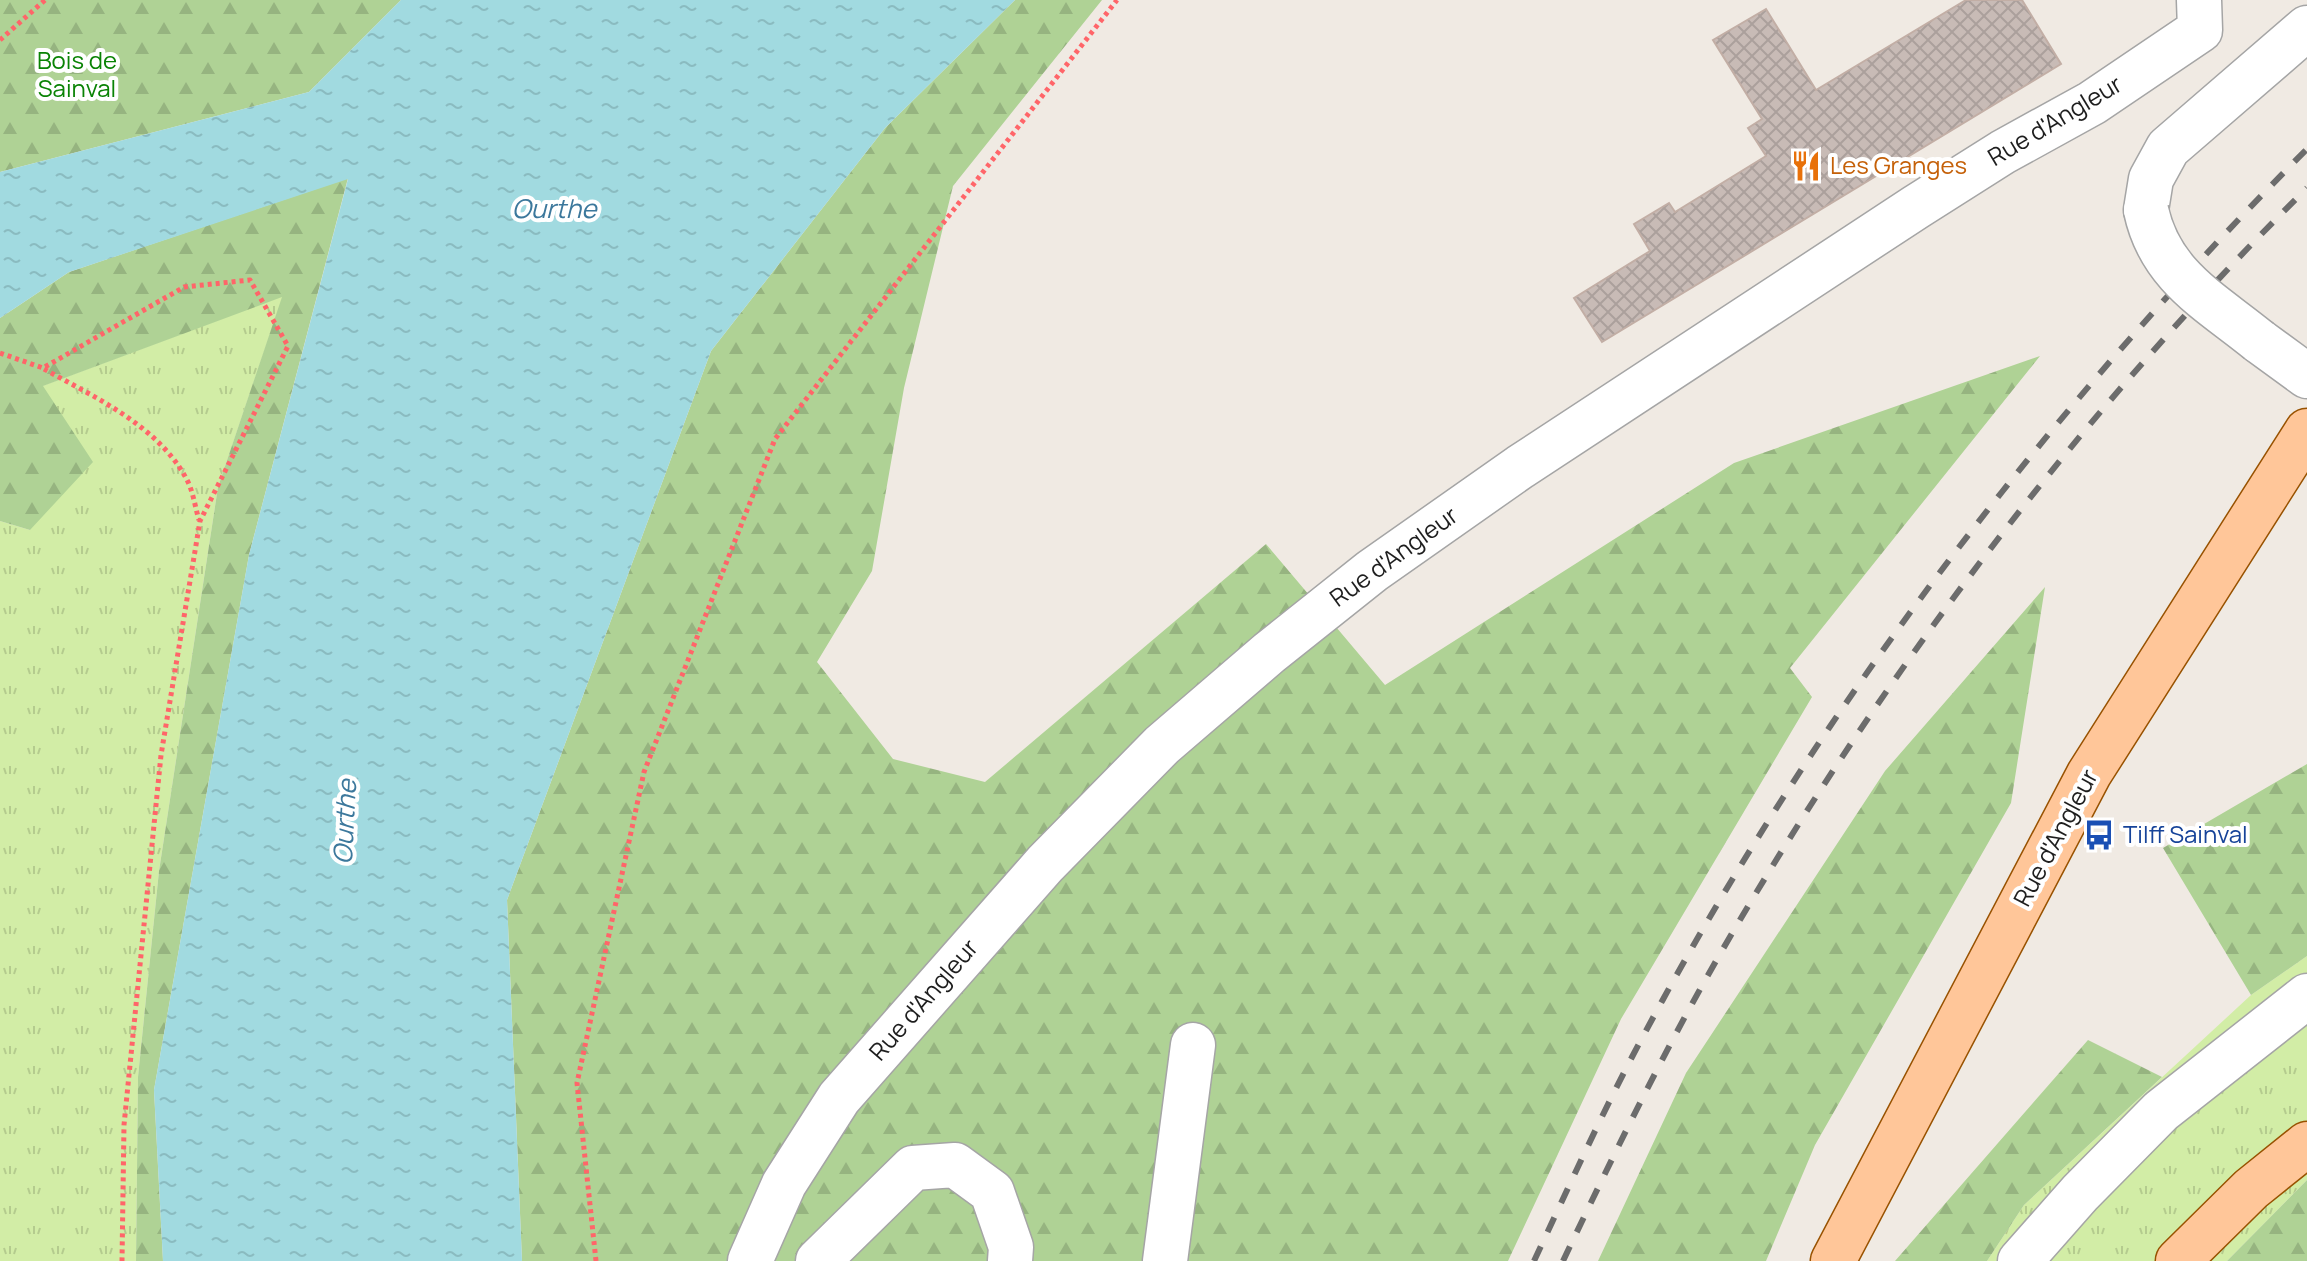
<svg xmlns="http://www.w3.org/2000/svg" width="2307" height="1261" font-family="Manrope,sans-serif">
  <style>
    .grass { fill: url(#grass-tufts) }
    .forest { fill: url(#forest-firs) }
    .water { fill: url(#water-ripples) }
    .building { fill: url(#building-cross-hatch); stroke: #c2aea5; stroke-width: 2 }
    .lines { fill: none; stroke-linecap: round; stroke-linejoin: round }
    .minor-casing { stroke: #a5a5a5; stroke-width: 47 }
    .major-casing { stroke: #985200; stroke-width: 47 }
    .path { stroke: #ff6569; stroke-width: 5; stroke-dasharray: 4 4; stroke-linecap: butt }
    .minor { stroke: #fff; stroke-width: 44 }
    .major { stroke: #ffc699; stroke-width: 44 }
    .rail { stroke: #6c6c6c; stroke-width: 6; stroke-dasharray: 16 16; stroke-linecap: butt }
    .minor-bridge-casing { stroke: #a5a5a5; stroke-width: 47; stroke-linecap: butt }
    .minor-bridge { stroke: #fff; stroke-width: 44 }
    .labels { text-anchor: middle; stroke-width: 8; stroke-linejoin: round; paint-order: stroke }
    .park-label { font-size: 24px; fill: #0a8305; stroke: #fff }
    .street-label { font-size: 24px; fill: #1e1e1e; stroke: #fff }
    .food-label { font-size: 24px; fill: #c56008; stroke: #fff; text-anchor: start }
    .transit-label { font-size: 24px; fill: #164399; stroke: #fff; text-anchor: start }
    .water-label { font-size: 26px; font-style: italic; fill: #3c789c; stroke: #fff }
  </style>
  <defs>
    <pattern id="grass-tufts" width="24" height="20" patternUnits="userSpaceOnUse" patternTransform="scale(2)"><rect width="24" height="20" fill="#d2eda6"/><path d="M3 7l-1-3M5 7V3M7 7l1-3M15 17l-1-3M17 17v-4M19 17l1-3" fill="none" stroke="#b4cb8e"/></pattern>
    <pattern id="forest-firs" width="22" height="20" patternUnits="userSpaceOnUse" patternTransform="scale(2)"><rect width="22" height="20" fill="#afd295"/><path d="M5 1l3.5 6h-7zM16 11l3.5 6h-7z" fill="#96b480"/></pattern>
    <pattern id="water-ripples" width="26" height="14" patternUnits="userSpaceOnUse" patternTransform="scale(2)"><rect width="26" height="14" fill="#a1dae0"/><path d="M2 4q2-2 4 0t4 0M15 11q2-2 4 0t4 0" fill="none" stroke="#8abbc0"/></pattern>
    <pattern id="building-cross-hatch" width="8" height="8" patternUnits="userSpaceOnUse" patternTransform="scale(2)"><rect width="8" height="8" fill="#c8bbb6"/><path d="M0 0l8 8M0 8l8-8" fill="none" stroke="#aba09c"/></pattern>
  </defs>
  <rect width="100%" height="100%" fill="#f0eae3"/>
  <path class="grass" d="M 283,296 L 218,487 L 159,871 L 138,1077 L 136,1261 L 0,1261 L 0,521 L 30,530 L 42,386 Z
    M 2307,956 L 2307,1180 L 2227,1261 L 1987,1261 L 2024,1205 L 2251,995 Z"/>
  <path class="forest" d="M 0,0 L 401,0 L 309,92 L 0,172 Z
    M 1015,0 L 1102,0 L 953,186 L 904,388 L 872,571 L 817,662 L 893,759 L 985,782 L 1266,544 L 1385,685 L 1734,463 L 2040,356 L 1790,668 L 1812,697 L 1621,1019 L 1508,1261 L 522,1261 L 507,900 L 711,351 L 885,128 Z
    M 348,178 L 249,555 L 154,1090 L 163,1261 L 136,1261 L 138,1077 L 159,871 L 218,487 L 282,297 L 43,386 L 93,462 L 30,530 L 0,521 L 0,318 L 69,272 Z
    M 2045,587 L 2011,803 L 1815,1145 L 1766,1261 L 1598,1261 L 1686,1073 L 1885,771 Z
    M 2307,764 L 2307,956 L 2251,995 L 2163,848 Z
    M 2088,1040 L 2162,1077 L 2024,1205 L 1987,1261 L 1895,1261 Z
    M 2307,1180 L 2307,1261 L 2227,1261 Z"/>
  <path class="water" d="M 401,0 L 1015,0 L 885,128 L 711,351 L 507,900 L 522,1261 L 163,1261 L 154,1090 L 249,555 L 348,179 L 69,272 L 0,318 L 0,172 L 309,92 Z"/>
  <path class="building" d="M 1966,0 L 2022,0 L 2061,64 L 1602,342 L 1574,298 L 1650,251 L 1634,224 L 1669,203 L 1675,212 L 1766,156 L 1748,128 L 1762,119 L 1713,40 L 1766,9 L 1816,90 Z"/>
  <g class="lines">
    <g class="minor-casing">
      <path id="minor" d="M 2146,210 L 2151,179 L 2168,148 L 2307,28
        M 2259,341 L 2307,376
        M 750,1261 L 784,1184 L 839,1098 L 1045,864 L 1162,745 L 1269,653 L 1372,571 L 1520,467 L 1916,207 L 2003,152 L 2092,103 L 2200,30 L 2199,0
        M 818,1261 L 913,1168 L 955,1165 L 992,1192 L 1011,1247 L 1010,1261
        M 1165,1261 L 1193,1045
        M 2020,1261 L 2080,1193 L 2161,1111 L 2307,996"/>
    </g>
    <g class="major-casing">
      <path id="major" d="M 1833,1261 L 2089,774 L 2307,431
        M 2178,1261 L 2251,1189 L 2307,1144"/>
    </g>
    <path class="path" d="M 0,40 L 45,0
      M 0,353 L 43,368 L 184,287 L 250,280 L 288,346 L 200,521 L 161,755 L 124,1125 L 122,1261
      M 44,369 C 94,397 157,425 186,478 C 193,490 195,507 199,520
      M 596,1261 L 577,1083 L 644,772 L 775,439 L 1117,0"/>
    <use href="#minor" class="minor"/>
    <use href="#major" class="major"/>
    <path class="rail" d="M 1534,1261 C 1566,1193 1597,1124 1632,1057 C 1808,722 2041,417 2307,149
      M 1563,1261 C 1611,1160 1660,1059 1716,961 C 1877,681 2077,416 2307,188"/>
    <g class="minor-bridge-casing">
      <path id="minor-bridge" d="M 2146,210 C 2160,276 2210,301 2259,341"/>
    </g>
    <use href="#minor-bridge" class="minor-bridge"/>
  </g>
  <defs>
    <g id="restaurant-bare" transform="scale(2.4)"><path d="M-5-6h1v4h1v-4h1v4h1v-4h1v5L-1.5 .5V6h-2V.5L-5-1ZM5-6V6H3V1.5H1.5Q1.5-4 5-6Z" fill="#e8710a" stroke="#fff" stroke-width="2.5" paint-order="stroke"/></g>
    <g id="bus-bare" transform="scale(2.4)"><path d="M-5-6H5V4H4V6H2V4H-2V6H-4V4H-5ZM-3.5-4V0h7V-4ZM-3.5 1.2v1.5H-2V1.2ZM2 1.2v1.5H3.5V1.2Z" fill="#1a4fb4" stroke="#fff" stroke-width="2.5" paint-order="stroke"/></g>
  </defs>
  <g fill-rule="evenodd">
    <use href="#restaurant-bare" x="1806" y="166"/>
    <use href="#bus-bare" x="2099" y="835"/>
  </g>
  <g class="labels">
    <g class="park-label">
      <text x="77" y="69">Bois de<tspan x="77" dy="28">Sainval</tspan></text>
    </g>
    <g class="street-label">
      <text transform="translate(2055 121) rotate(-31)" y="8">Rue d'Angleur</text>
      <text transform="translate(1394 557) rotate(-36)" y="8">Rue d'Angleur</text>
      <text transform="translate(2056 838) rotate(-62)" y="8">Rue d'Angleur</text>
      <text transform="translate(924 1000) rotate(-49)" y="8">Rue d'Angleur</text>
    </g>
    <g class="food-label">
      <text x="1830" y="174">Les Granges</text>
    </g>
    <g class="transit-label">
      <text x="2123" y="843">Tilff Sainval</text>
    </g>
    <g class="water-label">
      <text x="554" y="218">Ourthe</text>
      <text transform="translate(345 822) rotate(-87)" y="9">Ourthe</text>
    </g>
  </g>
</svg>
